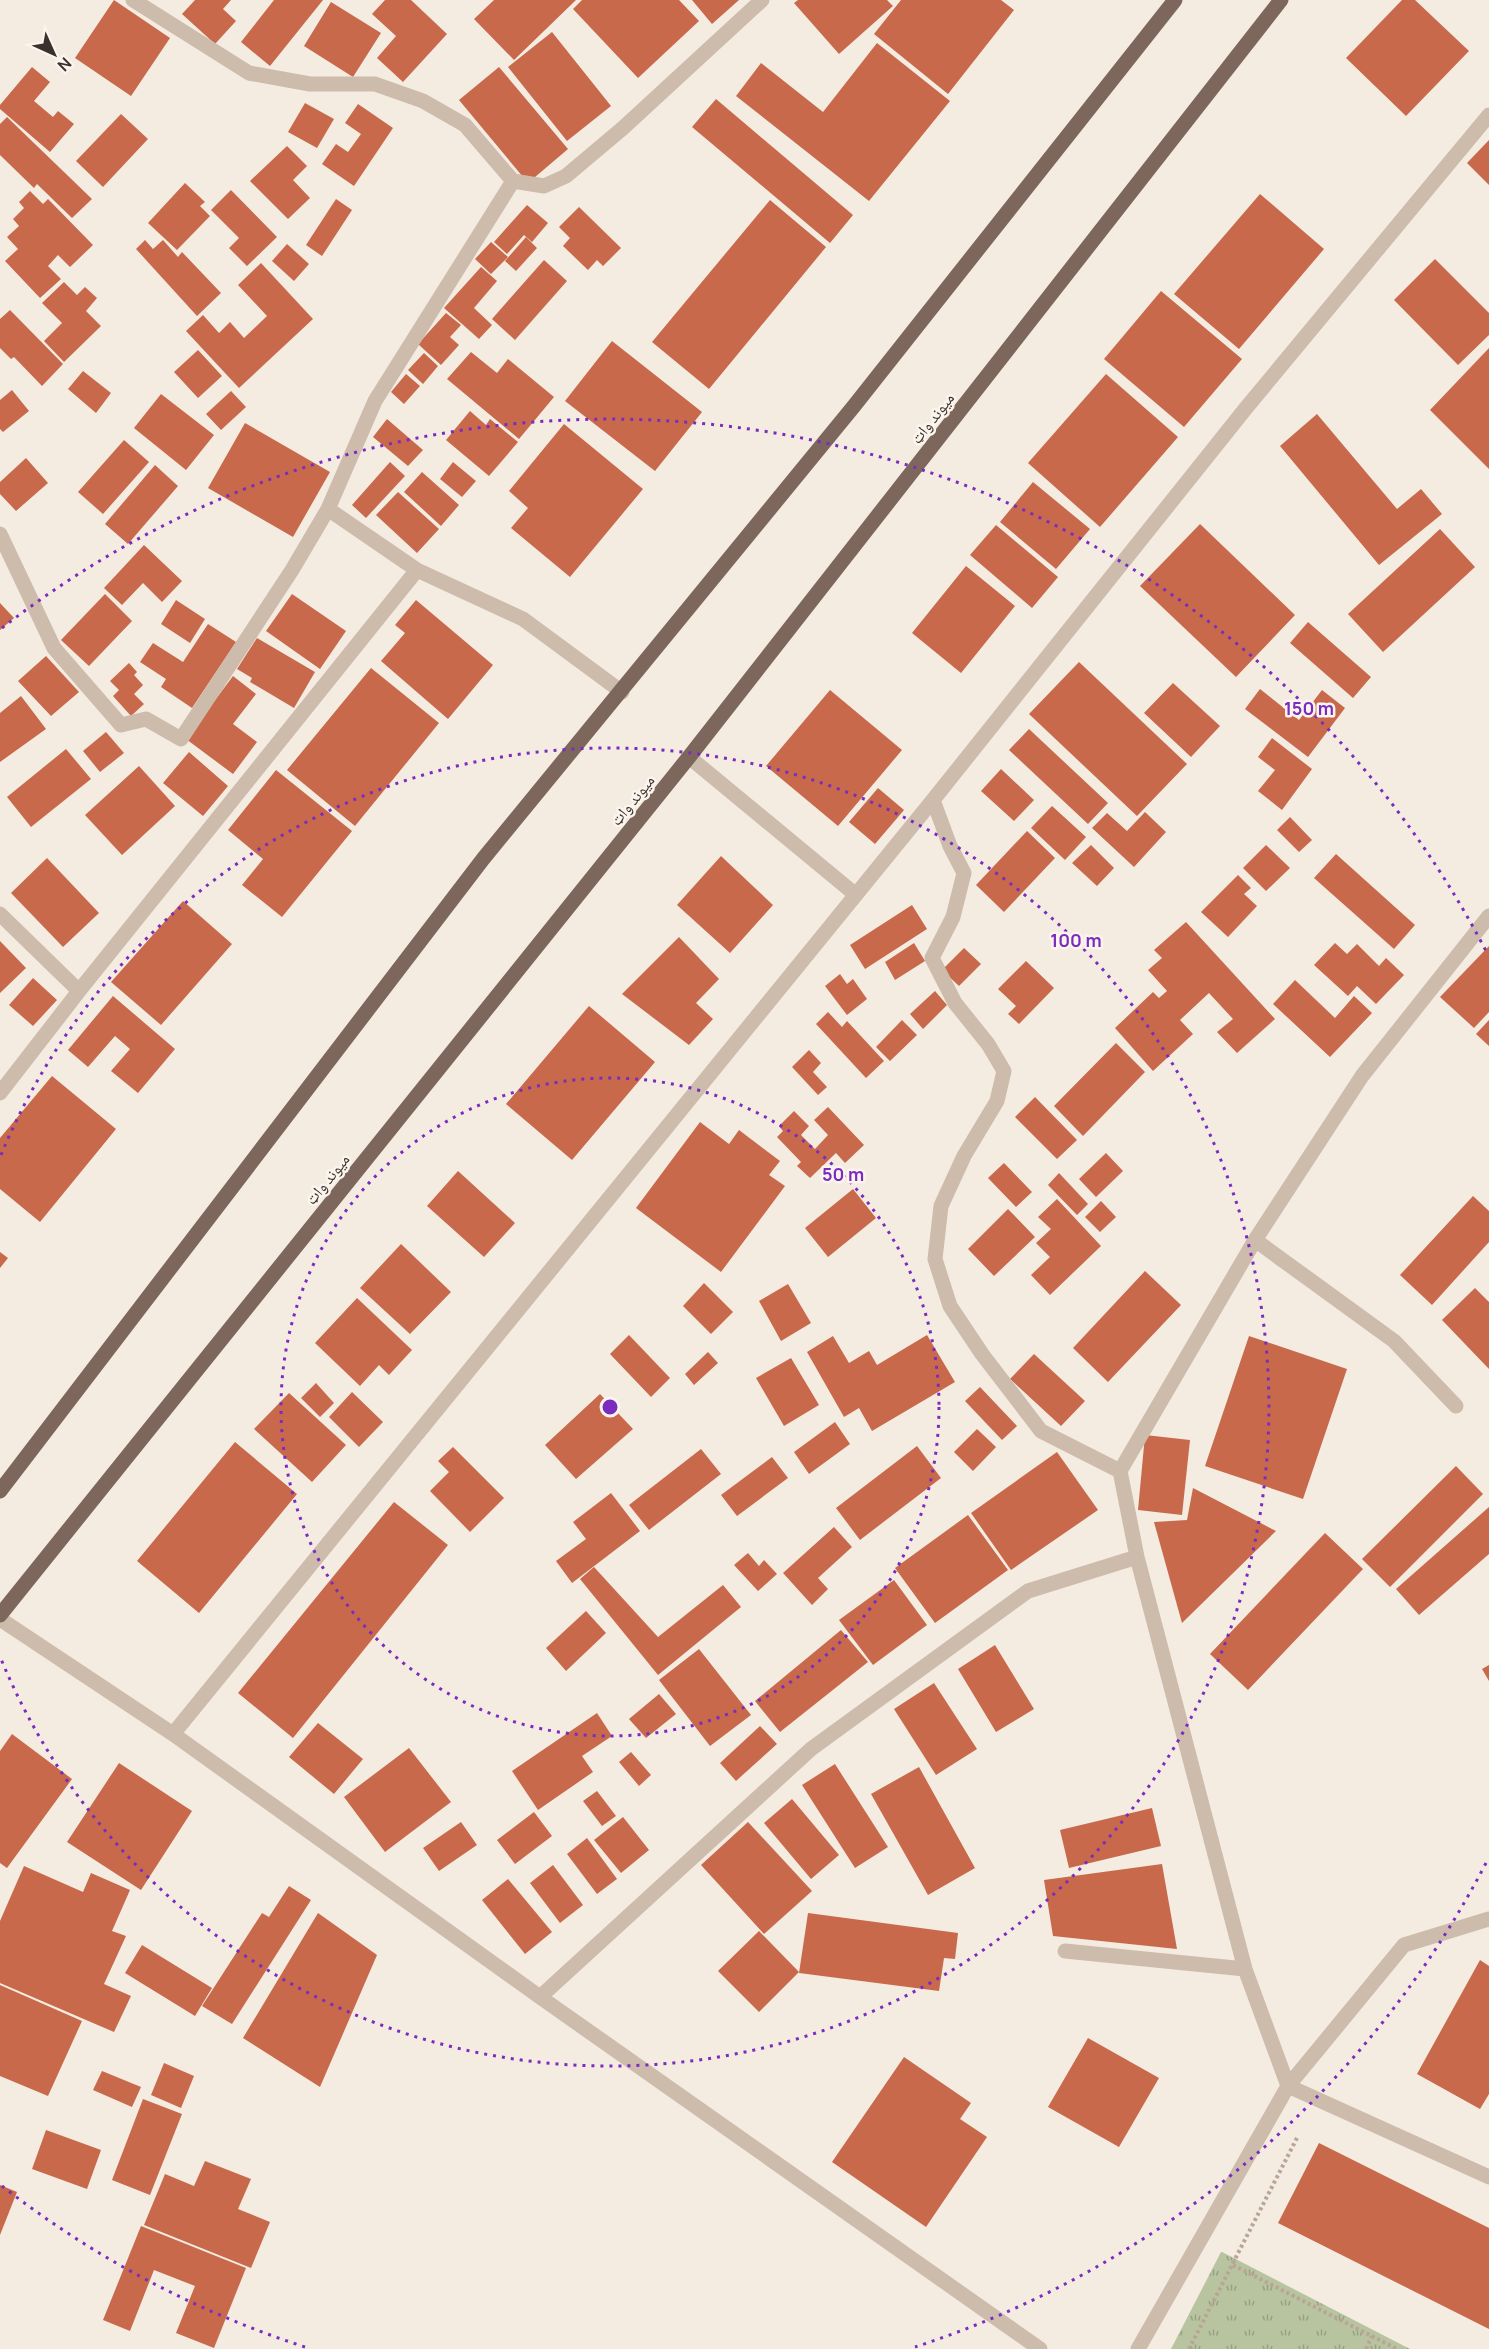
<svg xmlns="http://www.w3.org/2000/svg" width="1489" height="2349" font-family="Manrope,'Noto Naskh Arabic',sans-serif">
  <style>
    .park { fill: url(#park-tufts) }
    .building { fill: #c8694b }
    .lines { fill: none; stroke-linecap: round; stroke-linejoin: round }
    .path { stroke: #b9a596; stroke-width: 4; stroke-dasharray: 3 3; stroke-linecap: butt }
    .minor { stroke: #cdbbac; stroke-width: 15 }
    .major { stroke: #7d675c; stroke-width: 15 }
    .ring { fill: none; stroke: #7b2cbf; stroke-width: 3; stroke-dasharray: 3 6 }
    .labels { text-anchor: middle; stroke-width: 5; stroke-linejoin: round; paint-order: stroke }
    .street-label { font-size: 16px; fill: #3b302b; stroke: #fbf5ee }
    .centre { fill: #7b2cbf; stroke: #fbf5ee; stroke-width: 3 }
    .ring-label { font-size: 18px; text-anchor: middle; font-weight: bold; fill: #7b2cbf; stroke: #fbf5ee; stroke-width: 5; stroke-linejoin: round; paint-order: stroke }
  </style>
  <defs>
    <pattern id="park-tufts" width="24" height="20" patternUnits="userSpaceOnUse" patternTransform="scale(1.5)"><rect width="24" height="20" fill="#b8c4a0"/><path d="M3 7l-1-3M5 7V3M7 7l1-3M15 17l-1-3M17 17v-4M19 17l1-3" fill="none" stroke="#97a083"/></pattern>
  </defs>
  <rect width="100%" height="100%" fill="#f4ebe1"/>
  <path class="park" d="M 1221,2252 L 1222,2252 L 1410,2349 L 1171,2349 Z"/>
  <path class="building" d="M 114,0 L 170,38 L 131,96 L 75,58 Z
    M 195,0 L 231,0 L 223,9 L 236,21 L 215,44 L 182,14 Z
    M 274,0 L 323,0 L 270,66 L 241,42 Z
    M 385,0 L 411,0 L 447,34 L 403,82 L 377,58 L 396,36 L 372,14 Z
    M 494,0 L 576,0 L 514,60 L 474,19 Z
    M 582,0 L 679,0 L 699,21 L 638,78 L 573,9 Z
    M 692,0 L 739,0 L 712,24 Z
    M 798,0 L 887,0 L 893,6 L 839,54 L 794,3 Z
    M 901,0 L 1001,0 L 1014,10 L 948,94 L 874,34 Z
    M 1402,0 L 1415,0 L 1469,51 L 1406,116 L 1346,58 Z
    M 331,2 L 381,33 L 353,77 L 304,46 Z
    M 552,32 L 611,106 L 567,141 L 508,67 Z
    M 877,43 L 950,101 L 869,201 L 736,96 L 761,63 L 823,112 Z
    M 32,67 L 50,82 L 34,101 L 53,117 L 58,111 L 74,124 L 50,152 L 0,109 L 0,105 Z
    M 499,67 L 568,149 L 528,183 L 459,100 Z
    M 716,99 L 853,215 L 830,243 L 692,127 Z
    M 305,103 L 334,119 L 317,148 L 288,132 Z
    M 358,104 L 393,128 L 354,186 L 322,164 L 336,144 L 348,152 L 361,134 L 345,123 Z
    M 121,114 L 148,139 L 103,187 L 76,161 Z
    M 7,117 L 92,199 L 72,218 L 37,184 L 34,188 L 0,155 L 0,124 Z
    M 1489,140 L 1489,185 L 1467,163 Z
    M 287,146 L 307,166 L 293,180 L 310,198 L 288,219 L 250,181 Z
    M 185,183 L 205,202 L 200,206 L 210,216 L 177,250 L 148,223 Z
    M 231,190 L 277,237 L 247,266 L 229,248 L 239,238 L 211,210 Z
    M 30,191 L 43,204 L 48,199 L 93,245 L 70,267 L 58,255 L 48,266 L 61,279 L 40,298 L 5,261 L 18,249 L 7,237 L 19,226 L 13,219 L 24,208 L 19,202 Z
    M 1260,194 L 1324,249 L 1239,349 L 1174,294 Z
    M 336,199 L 352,210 L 322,256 L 306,245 Z
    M 770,200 L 826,247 L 709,389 L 652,342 Z
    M 527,205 L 548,223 L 532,242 L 524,235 L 507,254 L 494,242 Z
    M 579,207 L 621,248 L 603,266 L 597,260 L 588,270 L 563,246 L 570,238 L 559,227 Z
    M 526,237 L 537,248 L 516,271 L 505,261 Z
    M 145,240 L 153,249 L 163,240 L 178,257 L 182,252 L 221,293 L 197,316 L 136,249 Z
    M 491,242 L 508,257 L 491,274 L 475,259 Z
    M 287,244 L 309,264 L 294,281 L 272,261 Z
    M 1435,259 L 1489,313 L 1489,335 L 1458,365 L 1394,300 Z
    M 544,260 L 567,281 L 515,340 L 492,319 Z
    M 261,263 L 313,319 L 239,388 L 186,331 L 203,315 L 219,333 L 230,322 L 244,338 L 267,316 L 238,285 Z
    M 481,267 L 497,281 L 474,308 L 492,325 L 479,339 L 444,308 Z
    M 64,282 L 77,295 L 85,287 L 97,298 L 86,311 L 101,326 L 64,362 L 44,341 L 62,323 L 42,303 Z
    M 1161,291 L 1242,359 L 1184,427 L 1104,359 Z
    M 10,310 L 63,364 L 42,386 L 14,357 L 11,359 L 0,348 L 0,319 Z
    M 446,313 L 461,325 L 450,337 L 459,345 L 441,365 L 418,344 Z
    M 612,341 L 702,412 L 655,471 L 565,401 Z
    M 1489,348 L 1489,469 L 1430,410 Z
    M 198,350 L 222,376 L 198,398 L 174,372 Z
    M 471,352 L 497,373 L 508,359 L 554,397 L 519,439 L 447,379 Z
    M 424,353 L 438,366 L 423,384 L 408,370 Z
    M 83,371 L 111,393 L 96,413 L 68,389 Z
    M 406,374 L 420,386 L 404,404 L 391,392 Z
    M 1106,374 L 1178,437 L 1100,527 L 1028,463 Z
    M 12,390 L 29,411 L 3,432 L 0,429 L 0,400 Z
    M 231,391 L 246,407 L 221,430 L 206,414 Z
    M 161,394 L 214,435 L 186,470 L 134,428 Z
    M 470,411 L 486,425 L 490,419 L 518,442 L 489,476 L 446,440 Z
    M 1317,414 L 1397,509 L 1421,489 L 1442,514 L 1379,565 L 1280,446 Z
    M 387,419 L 423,450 L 408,466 L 373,437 Z
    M 245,423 L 330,472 L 293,537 L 208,488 Z
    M 564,424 L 643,489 L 570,577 L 511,528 L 528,508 L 509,491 Z
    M 124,440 L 149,462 L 103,514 L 78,492 Z
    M 26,458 L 48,483 L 16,511 L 0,494 L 0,482 Z
    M 390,462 L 405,476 L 366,518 L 352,505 Z
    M 453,462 L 476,481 L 462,497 L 440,479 Z
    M 155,465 L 178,486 L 128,544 L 105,524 Z
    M 422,472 L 459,505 L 441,526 L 404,492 Z
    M 1033,482 L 1090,529 L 1056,569 L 1000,522 Z
    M 398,492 L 439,529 L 417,553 L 376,515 Z
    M 1200,524 L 1295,615 L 1236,677 L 1140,586 Z
    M 996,525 L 1058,577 L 1032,608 L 970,555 Z
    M 1440,529 L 1475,567 L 1383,652 L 1348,614 Z
    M 144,545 L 182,581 L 162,602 L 143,583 L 122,605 L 104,588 Z
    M 966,566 L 1015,606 L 961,673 L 912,633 Z
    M 105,594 L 132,621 L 89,666 L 61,640 Z
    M 292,594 L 346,631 L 320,669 L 266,631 Z
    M 176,600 L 205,619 L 190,643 L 161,624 Z
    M 416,600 L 493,665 L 448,719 L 381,661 L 405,633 L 395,625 Z
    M 0,603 L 14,618 L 0,630 Z
    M 1308,622 L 1371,677 L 1353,698 L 1290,643 Z
    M 208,624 L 236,642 L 192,708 L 161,687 L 166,679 L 140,662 L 153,643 L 183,662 Z
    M 257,638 L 315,672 L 294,708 L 250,682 L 252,678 L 237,669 Z
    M 46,656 L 79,692 L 51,716 L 18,681 Z
    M 1079,662 L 1187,764 L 1137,816 L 1029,714 Z
    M 129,663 L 137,672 L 134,675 L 143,685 L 134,694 L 144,704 L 131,716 L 113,696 L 119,690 L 110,681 Z
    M 371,668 L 439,723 L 355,826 L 287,770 Z
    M 233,676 L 256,694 L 233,724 L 257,742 L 233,774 L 186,739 Z
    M 1173,683 L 1220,726 L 1191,757 L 1144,713 Z
    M 1260,689 L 1299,720 L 1322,690 L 1345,708 L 1308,757 L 1245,709 Z
    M 830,690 L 902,750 L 838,826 L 766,766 Z
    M 21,696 L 46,729 L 0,762 L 0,713 Z
    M 1029,729 L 1108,803 L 1088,824 L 1009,750 Z
    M 106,732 L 124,753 L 100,772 L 83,751 Z
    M 1272,738 L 1312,769 L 1282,810 L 1258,791 L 1275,770 L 1258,757 Z
    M 66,749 L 91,779 L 31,827 L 7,797 Z
    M 189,752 L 228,786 L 203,816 L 163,783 Z
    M 139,766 L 175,806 L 122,855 L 85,815 Z
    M 1001,769 L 1034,800 L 1014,821 L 981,791 Z
    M 276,770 L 352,831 L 282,917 L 242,885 L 263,859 L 228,830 Z
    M 878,788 L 904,810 L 875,844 L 849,822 Z
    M 1052,806 L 1086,837 L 1065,860 L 1031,828 Z
    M 1145,812 L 1166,832 L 1134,867 L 1092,828 L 1107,813 L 1127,831 Z
    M 1290,817 L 1312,840 L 1299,852 L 1277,830 Z
    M 1027,831 L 1055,858 L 1004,912 L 976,885 Z
    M 1091,845 L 1114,868 L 1097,886 L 1072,863 Z
    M 1266,845 L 1290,868 L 1266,891 L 1243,868 Z
    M 1336,854 L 1415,925 L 1394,949 L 1314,878 Z
    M 721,856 L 773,905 L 730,953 L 677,905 Z
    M 47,858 L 99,913 L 63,947 L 11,893 Z
    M 1238,875 L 1251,888 L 1244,894 L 1257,906 L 1228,937 L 1201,912 Z
    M 183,901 L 232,944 L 161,1025 L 111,982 Z
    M 912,905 L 927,929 L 865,969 L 850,945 Z
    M 1186,922 L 1275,1019 L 1237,1053 L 1217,1032 L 1233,1019 L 1209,993 L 1180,1020 L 1193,1034 L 1153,1071 L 1115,1028 L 1153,992 L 1159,998 L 1167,991 L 1148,970 L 1162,958 L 1154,950 Z
    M 679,937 L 719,979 L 696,1003 L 713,1019 L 689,1045 L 622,994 Z
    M 0,941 L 26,968 L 0,993 Z
    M 914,943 L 925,961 L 895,980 L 885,962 Z
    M 1335,943 L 1347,954 L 1357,944 L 1379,966 L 1386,958 L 1404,975 L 1376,1004 L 1357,986 L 1348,996 L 1314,965 Z
    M 1489,946 L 1489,1012 L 1474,1028 L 1440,997 Z
    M 964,948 L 981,964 L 959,986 L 942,970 Z
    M 1026,961 L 1054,988 L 1019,1024 L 1008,1014 L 1016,1006 L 998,989 Z
    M 840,974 L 847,984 L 853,979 L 867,999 L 847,1015 L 825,986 Z
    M 33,978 L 57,1000 L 33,1026 L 9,1005 Z
    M 1295,980 L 1335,1018 L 1354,996 L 1372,1013 L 1330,1057 L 1273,1004 Z
    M 935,991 L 947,1005 L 923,1029 L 910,1014 Z
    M 113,996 L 175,1049 L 138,1093 L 111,1071 L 130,1049 L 115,1036 L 88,1067 L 68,1050 Z
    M 589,1006 L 655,1062 L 572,1160 L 506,1104 Z
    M 828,1012 L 842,1027 L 847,1021 L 884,1061 L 866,1078 L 816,1024 Z
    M 902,1020 L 917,1035 L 890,1061 L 876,1047 Z
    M 1489,1020 L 1489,1046 L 1476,1034 Z
    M 1116,1043 L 1145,1072 L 1083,1136 L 1054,1106 Z
    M 809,1050 L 821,1063 L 813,1072 L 827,1087 L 818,1095 L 792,1067 Z
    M 52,1076 L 116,1129 L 40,1222 L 0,1189 L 0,1138 Z
    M 1035,1097 L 1077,1140 L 1057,1159 L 1015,1117 Z
    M 828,1107 L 864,1145 L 845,1163 L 836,1153 L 810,1178 L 797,1166 L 801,1162 L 777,1137 L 783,1131 L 779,1126 L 794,1111 L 809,1126 L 801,1135 L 815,1149 L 828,1135 L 814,1120 Z
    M 700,1122 L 729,1144 L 739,1130 L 780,1161 L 769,1175 L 785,1186 L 721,1272 L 636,1208 Z
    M 1106,1153 L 1123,1171 L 1096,1197 L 1079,1179 Z
    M 1004,1163 L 1032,1192 L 1016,1207 L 988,1178 Z
    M 458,1171 L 515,1223 L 484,1257 L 427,1206 Z
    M 1059,1173 L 1088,1204 L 1077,1215 L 1048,1185 Z
    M 853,1189 L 876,1218 L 828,1257 L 805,1228 Z
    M 1473,1196 L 1489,1211 L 1489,1242 L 1432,1305 L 1400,1275 Z
    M 1057,1199 L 1101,1246 L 1050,1295 L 1031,1275 L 1050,1257 L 1036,1243 L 1051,1229 L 1038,1217 Z
    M 1101,1201 L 1116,1217 L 1100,1232 L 1085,1217 Z
    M 1008,1209 L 1035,1237 L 994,1276 L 968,1249 Z
    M 401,1244 L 451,1292 L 410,1334 L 360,1288 Z
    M 0,1252 L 8,1258 L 0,1268 Z
    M 1145,1271 L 1181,1305 L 1108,1382 L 1073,1348 Z
    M 704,1283 L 733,1312 L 711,1334 L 683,1306 Z
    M 788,1284 L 811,1323 L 781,1341 L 759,1301 Z
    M 1475,1288 L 1489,1302 L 1489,1369 L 1442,1320 Z
    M 357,1298 L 412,1350 L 389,1375 L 379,1365 L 360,1386 L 315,1343 Z
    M 629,1335 L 670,1378 L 651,1397 L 610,1354 Z
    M 927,1335 L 955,1382 L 872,1431 L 859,1408 L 844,1417 L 807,1352 L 833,1336 L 849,1363 L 869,1351 L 877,1365 Z
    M 1249,1336 L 1347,1369 L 1303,1499 L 1205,1466 Z
    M 708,1352 L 718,1363 L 694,1385 L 685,1374 Z
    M 1034,1354 L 1085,1401 L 1061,1426 L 1010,1379 Z
    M 791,1358 L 819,1405 L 784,1426 L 756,1378 Z
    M 316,1383 L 334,1403 L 320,1417 L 301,1398 Z
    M 980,1387 L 1017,1426 L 1002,1440 L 965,1401 Z
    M 352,1392 L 383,1422 L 359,1447 L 329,1417 Z
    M 289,1393 L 346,1445 L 312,1482 L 254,1429 Z
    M 600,1394 L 633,1429 L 576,1479 L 545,1445 Z
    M 835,1422 L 850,1444 L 809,1474 L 794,1452 Z
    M 977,1429 L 996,1447 L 973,1471 L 954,1452 Z
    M 1145,1435 L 1190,1440 L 1182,1515 L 1138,1510 Z
    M 235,1442 L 297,1494 L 199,1613 L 137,1561 Z
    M 917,1446 L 941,1478 L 860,1540 L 836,1508 Z
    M 453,1447 L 504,1498 L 470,1532 L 430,1491 L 449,1472 L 438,1461 Z
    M 701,1449 L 721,1474 L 649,1530 L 629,1505 Z
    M 1057,1452 L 1098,1510 L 1011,1570 L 971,1513 Z
    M 772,1457 L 788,1478 L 737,1516 L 721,1495 Z
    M 1456,1466 L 1483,1494 L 1390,1587 L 1362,1559 Z
    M 1193,1488 L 1276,1531 L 1182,1623 L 1154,1522 L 1187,1520 Z
    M 611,1493 L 640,1531 L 572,1583 L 556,1561 L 586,1539 L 573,1522 Z
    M 394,1502 L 448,1545 L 293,1738 L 238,1693 Z
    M 1489,1507 L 1489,1554 L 1419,1615 L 1396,1589 Z
    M 968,1515 L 1008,1570 L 935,1623 L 895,1568 Z
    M 834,1527 L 852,1547 L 818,1578 L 828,1589 L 812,1605 L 783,1573 Z
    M 1325,1533 L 1363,1569 L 1248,1690 L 1210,1654 Z
    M 748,1553 L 759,1566 L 764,1560 L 777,1574 L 758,1591 L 734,1565 Z
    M 594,1567 L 658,1637 L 723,1585 L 741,1607 L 658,1675 L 580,1579 Z
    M 894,1580 L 927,1625 L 873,1665 L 839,1620 Z
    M 586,1611 L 606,1633 L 566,1671 L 546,1648 Z
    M 841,1630 L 868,1662 L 780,1732 L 755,1701 Z
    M 995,1645 L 1034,1709 L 996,1732 L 958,1669 Z
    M 699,1649 L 751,1715 L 710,1746 L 659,1680 Z
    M 1489,1665 L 1489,1681 L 1482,1669 Z
    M 934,1683 L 977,1749 L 936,1775 L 894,1709 Z
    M 659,1694 L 676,1714 L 646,1738 L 629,1719 Z
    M 597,1713 L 612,1736 L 582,1756 L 593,1772 L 538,1810 L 512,1771 Z
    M 318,1723 L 363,1759 L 334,1794 L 289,1757 Z
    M 760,1726 L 777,1744 L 736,1781 L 720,1763 Z
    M 12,1734 L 72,1779 L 7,1868 L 0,1863 L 0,1751 Z
    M 409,1748 L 451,1802 L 385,1852 L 344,1797 Z
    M 631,1752 L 651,1775 L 639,1786 L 619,1762 Z
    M 119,1763 L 192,1811 L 141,1890 L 67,1842 Z
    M 835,1764 L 888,1847 L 855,1868 L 802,1785 Z
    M 919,1767 L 975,1868 L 928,1895 L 871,1794 Z
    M 597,1791 L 616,1816 L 602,1826 L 583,1801 Z
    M 792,1799 L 839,1855 L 811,1879 L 764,1823 Z
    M 1152,1808 L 1161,1846 L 1069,1868 L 1060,1830 Z
    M 534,1812 L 552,1836 L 515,1864 L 497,1840 Z
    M 623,1817 L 649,1850 L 621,1873 L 594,1840 Z
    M 461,1822 L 477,1845 L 439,1871 L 423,1848 Z
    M 748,1822 L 812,1891 L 764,1934 L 701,1865 Z
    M 587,1838 L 617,1879 L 597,1894 L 567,1854 Z
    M 1162,1864 L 1177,1949 L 1053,1936 L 1044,1880 Z
    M 553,1865 L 583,1905 L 560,1923 L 530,1883 Z
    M 24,1866 L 83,1892 L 91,1873 L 130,1890 L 112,1931 L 126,1936 L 104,1984 L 131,1996 L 114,2032 L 0,1983 L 0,1921 Z
    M 508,1879 L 552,1932 L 525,1954 L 482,1900 Z
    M 289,1886 L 311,1900 L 232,2024 L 202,2006 L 262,1913 L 269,1917 Z
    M 318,1913 L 377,1955 L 320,2087 L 243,2038 Z
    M 808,1913 L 958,1933 L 955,1959 L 944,1958 L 939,1991 L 799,1973 Z
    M 759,1931 L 799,1972 L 759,2012 L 718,1971 Z
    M 142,1945 L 212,1988 L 195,2016 L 125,1973 Z
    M 1480,1960 L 1489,1966 L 1489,2094 L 1480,2109 L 1417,2074 Z
    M 0,1985 L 82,2021 L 48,2096 L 0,2076 Z
    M 1088,2038 L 1159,2078 L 1119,2147 L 1048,2107 Z
    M 904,2057 L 971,2103 L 960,2119 L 987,2137 L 926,2227 L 832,2162 Z
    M 164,2063 L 194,2076 L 181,2108 L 151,2095 Z
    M 102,2071 L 141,2087 L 132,2107 L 93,2090 Z
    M 143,2099 L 182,2114 L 150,2195 L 112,2180 Z
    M 46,2130 L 101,2150 L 87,2189 L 32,2169 Z
    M 1319,2143 L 1489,2228 L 1489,2329 L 1278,2223 Z
    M 205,2161 L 251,2179 L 238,2209 L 270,2222 L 251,2268 L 144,2225 L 165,2174 L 194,2186 Z
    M 0,2185 L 17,2192 L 0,2235 Z
    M 141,2226 L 246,2268 L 214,2348 L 176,2333 L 195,2286 L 154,2270 L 130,2331 L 103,2320 Z"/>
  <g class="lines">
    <path class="path" d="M 1233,2265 L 1397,2349
      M 1189,2349 L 1298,2136
      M 1366,2349 L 1372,2336"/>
    <path class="minor" d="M 133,0 L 249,73 L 310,84 L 375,84 L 423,101 L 465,125 L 513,181
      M 328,509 L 375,401 L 513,181 L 544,186 L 566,176 L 623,128 L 762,0
      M 0,534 L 54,648 L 121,725 L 146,719 L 181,739 L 292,570 L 328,509 L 417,570 L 523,619 L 622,692
      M 689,757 L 856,895
      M 0,914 L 79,991
      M 1489,916 L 1362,1076 L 1255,1240 L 1120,1471 L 1137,1557 L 1245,1969 L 1288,2086 L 1489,2177
      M 0,1093 L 79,991 L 417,570
      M 1255,1240 L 1394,1341 L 1456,1406
      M 1120,1471 L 1041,1431 L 982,1354 L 950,1306 L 935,1259 L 941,1206 L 964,1156 L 997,1101 L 1004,1071 L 988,1044 L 955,1003 L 932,958 L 953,917 L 964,873 L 950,846 L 933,800 L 1246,408 L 1489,115
      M 0,1619 L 173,1734 L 540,1997 L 1040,2349
      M 173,1734 L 933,800
      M 1065,1951 L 1245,1969
      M 540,1997 L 811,1749 L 1028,1591 L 1137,1557
      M 1138,2349 L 1288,2086 L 1404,1945 L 1489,1919"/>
    <path class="major" d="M 0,1491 L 483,859 L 854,406 L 1175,0
      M 0,1615 L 689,757 L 1281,0"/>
  </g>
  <g class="ring">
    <circle cx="610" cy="1407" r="329"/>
    <path d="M1 1155A659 659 0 1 1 1 1659"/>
    <path d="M1486 1863A988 988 0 0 1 915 2347M305 2347A988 988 0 0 1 2 2186M2 628A988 988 0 0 1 1486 951"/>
  </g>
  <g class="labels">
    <g class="street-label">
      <text transform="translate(932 418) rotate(-52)" y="6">میوند واټ</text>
      <text transform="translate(632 800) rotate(-51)" y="6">میوند واټ</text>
      <text transform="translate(327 1179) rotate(-51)" y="6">میوند واټ</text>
    </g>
  </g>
  <circle cx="610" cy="1407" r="9" class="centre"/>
  <g class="ring-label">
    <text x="1309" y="715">150 m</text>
    <text x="1076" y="947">100 m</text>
    <text x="843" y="1181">50 m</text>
  </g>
  <g transform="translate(54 54) rotate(135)" stroke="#fbf5ee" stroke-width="4.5" paint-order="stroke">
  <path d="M0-4.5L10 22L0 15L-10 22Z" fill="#3b302b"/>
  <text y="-9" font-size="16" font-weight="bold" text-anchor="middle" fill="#3b302b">N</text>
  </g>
</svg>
